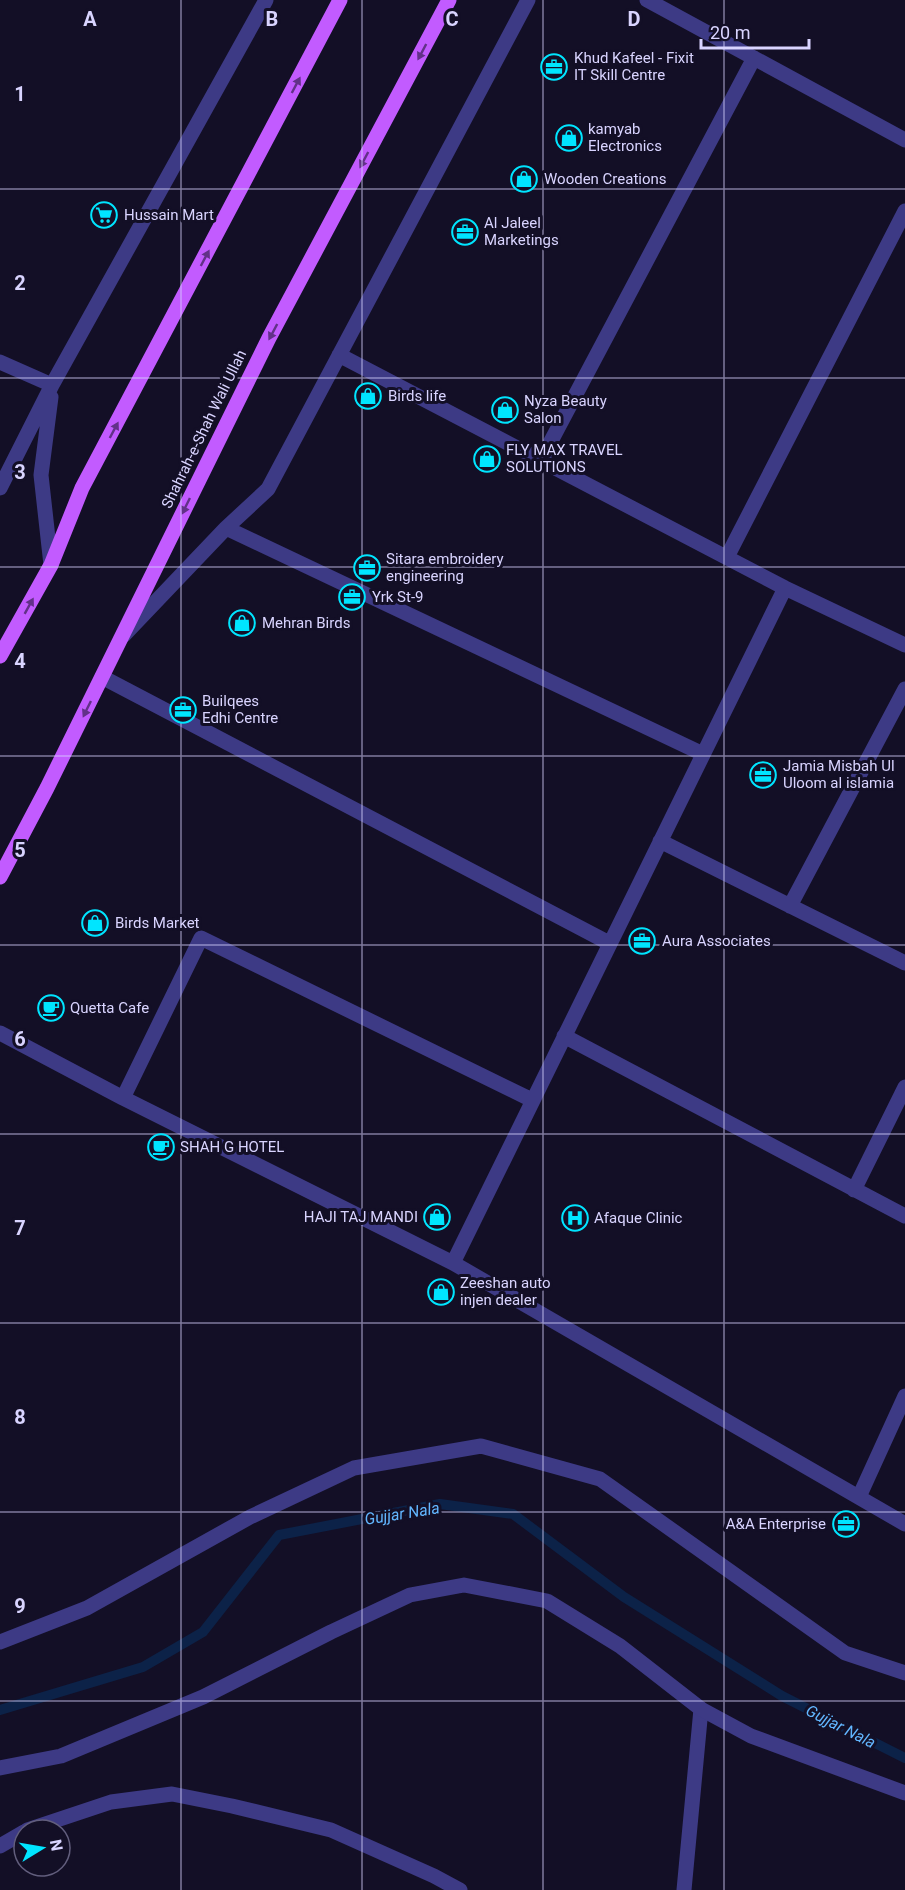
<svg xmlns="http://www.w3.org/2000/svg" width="905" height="1890" font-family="Roboto,sans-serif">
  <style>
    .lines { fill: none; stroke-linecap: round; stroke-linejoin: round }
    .stream { stroke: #0c2248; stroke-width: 10 }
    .lane { stroke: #3d3a85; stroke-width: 15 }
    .street { stroke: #3d3a85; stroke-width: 15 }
    .primary { stroke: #c25bff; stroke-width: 15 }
    .oneway { fill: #623188 }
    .grid { fill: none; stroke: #d9d4ff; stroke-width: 1.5; stroke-opacity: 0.55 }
    .labels { text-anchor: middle; stroke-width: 6; stroke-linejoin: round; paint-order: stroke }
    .poi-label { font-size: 15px; fill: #d9d4ff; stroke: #130f26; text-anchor: start }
    .street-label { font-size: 15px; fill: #d9d4ff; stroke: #130f26 }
    .water-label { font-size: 16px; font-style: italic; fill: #62b6ff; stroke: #130f26 }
    .grid-label { font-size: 20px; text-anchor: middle; font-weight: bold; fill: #d9d4ff; stroke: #130f26; stroke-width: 6; stroke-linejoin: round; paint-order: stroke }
  </style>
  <rect width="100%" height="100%" fill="#130f26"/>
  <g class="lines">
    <path class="stream" d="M 0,1710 L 143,1667 L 203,1632 L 279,1535 L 440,1504 L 513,1514 L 624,1597 L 782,1696 L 905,1758"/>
    <path class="lane" d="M 684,1890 L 701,1709"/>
    <path class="street" d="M 647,0 L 905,140
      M 339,355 L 785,588 L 905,645
      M 0,362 L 52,385
      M 51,397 L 41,475 L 51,565
      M 541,460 L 754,58
      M 0,488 L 52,385 L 266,0
      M 226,528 L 703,754
      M 727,557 L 905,211
      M 124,635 L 226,528 L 268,489 L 528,0
      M 102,677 L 609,943
      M 660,841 L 905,963
      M 790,906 L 905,689
      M 0,1033 L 123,1098 L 453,1263 L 905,1524
      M 564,1036 L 905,1216
      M 123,1098 L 201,938 L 532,1100
      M 854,1190 L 905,1087
      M 453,1263 L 785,588
      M 859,1497 L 905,1396
      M 0,1642 L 87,1608 L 250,1517 L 354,1468 L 481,1446 L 600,1479 L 845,1653 L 905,1673
      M 0,1768 L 61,1756 L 203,1697 L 331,1632 L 410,1595 L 464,1585 L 547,1601 L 620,1646 L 701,1709 L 751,1736 L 905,1793
      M 27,1830 L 111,1802 L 172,1794 L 232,1806 L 331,1830 L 434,1876 L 460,1890
      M 0,1846 L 24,1832"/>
    <path class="primary" d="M 0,656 L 51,565 L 82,488 L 340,0
      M 0,877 L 47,788 L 269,338 L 449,0"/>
  </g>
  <defs><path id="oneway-solid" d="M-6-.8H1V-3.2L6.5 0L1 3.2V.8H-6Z" transform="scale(1.5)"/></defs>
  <g class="oneway">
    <use href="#oneway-solid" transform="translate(422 52) rotate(118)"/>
    <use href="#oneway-solid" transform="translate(296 85) rotate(-62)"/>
    <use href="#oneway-solid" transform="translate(364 160) rotate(118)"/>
    <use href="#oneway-solid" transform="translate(205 258) rotate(-62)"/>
    <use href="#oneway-solid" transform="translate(273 332) rotate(118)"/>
    <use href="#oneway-solid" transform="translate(114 430) rotate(-62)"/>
    <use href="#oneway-solid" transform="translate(186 506) rotate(116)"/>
    <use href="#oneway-solid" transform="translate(29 606) rotate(-61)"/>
    <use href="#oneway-solid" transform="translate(87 709) rotate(116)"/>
  </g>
  <path class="grid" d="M 181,0 L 181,1890M 362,0 L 362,1890M 543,0 L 543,1890M 724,0 L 724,1890M 0,189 L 905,189M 0,378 L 905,378M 0,567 L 905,567M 0,756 L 905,756M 0,945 L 905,945M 0,1134 L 905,1134M 0,1323 L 905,1323M 0,1512 L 905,1512M 0,1701 L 905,1701"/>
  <defs>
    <g id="office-ring" transform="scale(1.35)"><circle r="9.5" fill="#130f26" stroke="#00e5ff" stroke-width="1.5"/><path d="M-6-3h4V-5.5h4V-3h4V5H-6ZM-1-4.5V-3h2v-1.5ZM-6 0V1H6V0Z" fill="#00e5ff"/></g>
    <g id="shop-ring" transform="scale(1.35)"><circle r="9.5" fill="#130f26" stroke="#00e5ff" stroke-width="1.5"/><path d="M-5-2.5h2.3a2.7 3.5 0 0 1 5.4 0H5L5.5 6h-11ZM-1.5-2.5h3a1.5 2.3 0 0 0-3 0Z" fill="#00e5ff"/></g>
    <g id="supermarket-ring" transform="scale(1.35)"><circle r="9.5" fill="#130f26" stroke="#00e5ff" stroke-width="1.5"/><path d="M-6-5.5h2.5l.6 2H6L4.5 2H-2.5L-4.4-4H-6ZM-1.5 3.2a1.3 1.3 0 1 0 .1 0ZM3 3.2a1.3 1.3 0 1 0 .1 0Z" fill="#00e5ff"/></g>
    <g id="cafe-ring" transform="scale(1.35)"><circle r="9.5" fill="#130f26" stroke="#00e5ff" stroke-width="1.5"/><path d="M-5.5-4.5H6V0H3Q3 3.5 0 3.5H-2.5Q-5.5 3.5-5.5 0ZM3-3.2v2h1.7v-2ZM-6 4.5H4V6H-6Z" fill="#00e5ff"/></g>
    <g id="hospital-ring" transform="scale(1.35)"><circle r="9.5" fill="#130f26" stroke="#00e5ff" stroke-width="1.5"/><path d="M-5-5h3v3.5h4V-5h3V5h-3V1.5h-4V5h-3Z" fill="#00e5ff"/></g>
  </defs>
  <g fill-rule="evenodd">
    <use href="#office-ring" x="554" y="67"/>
    <use href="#shop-ring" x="569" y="138"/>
    <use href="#shop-ring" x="524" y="179"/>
    <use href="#supermarket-ring" x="104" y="215"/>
    <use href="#office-ring" x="465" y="232"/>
    <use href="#shop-ring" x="368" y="396"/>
    <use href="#shop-ring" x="505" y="410"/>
    <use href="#shop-ring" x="487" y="459"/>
    <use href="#office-ring" x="367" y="568"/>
    <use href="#office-ring" x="352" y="597"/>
    <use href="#shop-ring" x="242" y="623"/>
    <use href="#office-ring" x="183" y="710"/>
    <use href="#office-ring" x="763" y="775"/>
    <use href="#shop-ring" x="95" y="923"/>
    <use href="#office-ring" x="642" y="941"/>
    <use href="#cafe-ring" x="51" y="1008"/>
    <use href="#cafe-ring" x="161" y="1147"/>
    <use href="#shop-ring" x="437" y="1217"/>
    <use href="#hospital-ring" x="575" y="1218"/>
    <use href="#shop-ring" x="441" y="1292"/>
    <use href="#office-ring" x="846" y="1524"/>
  </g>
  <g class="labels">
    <g class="poi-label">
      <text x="574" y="63">Khud Kafeel - Fixit<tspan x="574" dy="17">IT Skill Centre</tspan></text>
      <text x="588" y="134">kamyab<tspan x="588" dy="17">Electronics</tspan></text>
      <text x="544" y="184">Wooden Creations</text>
      <text x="124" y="220">Hussain Mart</text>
      <text x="484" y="228">Al Jaleel<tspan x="484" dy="17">Marketings</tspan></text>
      <text x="388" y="401">Birds life</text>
      <text x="524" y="406">Nyza Beauty<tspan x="524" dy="17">Salon</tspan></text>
      <text x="506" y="455">FLY MAX TRAVEL<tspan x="506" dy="17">SOLUTIONS</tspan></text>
      <text x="386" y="564">Sitara embroidery<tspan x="386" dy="17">engineering</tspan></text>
      <text x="372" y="602">Yrk St-9</text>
      <text x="262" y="628">Mehran Birds</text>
      <text x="202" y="706">Builqees<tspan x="202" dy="17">Edhi Centre</tspan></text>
      <text x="783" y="771">Jamia Misbah Ul<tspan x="783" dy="17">Uloom al islamia</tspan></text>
      <text x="115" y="928">Birds Market</text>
      <text x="662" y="946">Aura Associates</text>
      <text x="70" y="1013">Quetta Cafe</text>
      <text x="180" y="1152">SHAH G HOTEL</text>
      <text x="418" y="1222" text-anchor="end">HAJI TAJ MANDI</text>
      <text x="594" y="1223">Afaque Clinic</text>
      <text x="460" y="1288">Zeeshan auto<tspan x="460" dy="17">injen dealer</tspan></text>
      <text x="826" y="1529" text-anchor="end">A&amp;A Enterprise</text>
    </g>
    <g class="street-label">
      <text transform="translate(204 429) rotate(-64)" y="5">Shahrah-e-Shah Wali Ullah</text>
    </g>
    <g class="water-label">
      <text transform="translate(402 1513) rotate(-9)" y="6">Gujjar Nala</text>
      <text transform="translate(841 1726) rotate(27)" y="6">Gujjar Nala</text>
    </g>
  </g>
  <g class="grid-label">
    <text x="90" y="26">A</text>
    <text x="272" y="26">B</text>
    <text x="452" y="26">C</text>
    <text x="634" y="26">D</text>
    <text x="20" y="101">1</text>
    <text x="20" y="290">2</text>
    <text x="20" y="479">3</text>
    <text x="20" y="668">4</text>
    <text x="20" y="857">5</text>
    <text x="20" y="1046">6</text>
    <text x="20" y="1235">7</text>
    <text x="20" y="1424">8</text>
    <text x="20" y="1613">9</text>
  </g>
  <g transform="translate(42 1848) rotate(79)"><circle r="28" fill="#130f26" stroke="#625e7d" stroke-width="1.5"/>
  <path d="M0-4.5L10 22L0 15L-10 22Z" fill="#00e5ff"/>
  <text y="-9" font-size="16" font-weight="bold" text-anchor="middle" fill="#d9d4ff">N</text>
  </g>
  <path d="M701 39v9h108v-9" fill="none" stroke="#d9d4ff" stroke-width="3"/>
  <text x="710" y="39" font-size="18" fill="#d9d4ff" stroke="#130f26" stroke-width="4.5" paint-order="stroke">20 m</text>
</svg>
